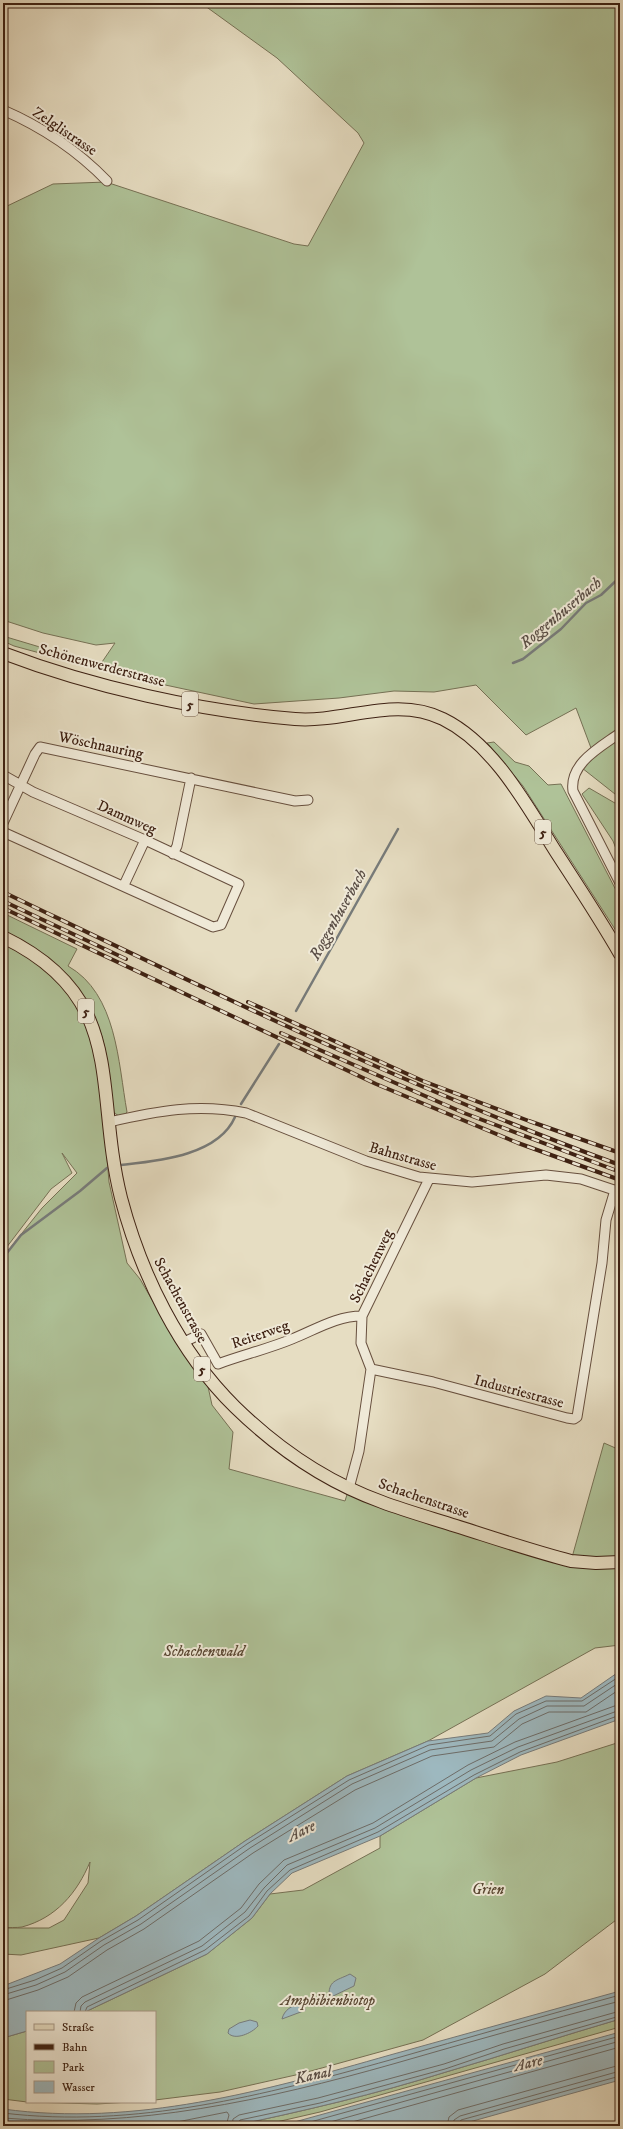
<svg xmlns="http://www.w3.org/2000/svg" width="623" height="2129" font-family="'IM FELL DW Pica',serif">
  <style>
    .green { fill: #afc298; stroke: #767155; fill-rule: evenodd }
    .water { fill: #9db8bf; stroke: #777b7a }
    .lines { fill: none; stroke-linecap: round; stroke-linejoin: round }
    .shore { stroke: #6d6c68; stroke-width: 1 }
    .stream { stroke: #777b7a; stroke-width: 2.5 }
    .minor-casing { stroke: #674f3e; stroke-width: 11 }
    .major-casing { stroke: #3d2012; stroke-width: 14 }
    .minor { stroke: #efe9d7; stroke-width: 9 }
    .major { stroke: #e6ddc2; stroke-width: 12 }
    .rail-casing { stroke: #3d2012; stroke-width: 4 }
    .rail { stroke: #efe9d7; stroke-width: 2.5; stroke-dasharray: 8; stroke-linecap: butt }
    .labels { text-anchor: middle; stroke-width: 4; stroke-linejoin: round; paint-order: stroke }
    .shield { fill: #efe9d7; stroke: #725c4d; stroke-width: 1 }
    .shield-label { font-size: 14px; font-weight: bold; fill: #3d2012 }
    .street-label { font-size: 15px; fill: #3d2012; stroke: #efe9d7 }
    .park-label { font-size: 15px; font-style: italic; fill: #5a4834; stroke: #efe9d7 }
    .water-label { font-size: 16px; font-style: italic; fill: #5a4e46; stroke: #efe9d7 }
  </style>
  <rect width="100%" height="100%" fill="#e6ddc2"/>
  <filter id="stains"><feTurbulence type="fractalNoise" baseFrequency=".005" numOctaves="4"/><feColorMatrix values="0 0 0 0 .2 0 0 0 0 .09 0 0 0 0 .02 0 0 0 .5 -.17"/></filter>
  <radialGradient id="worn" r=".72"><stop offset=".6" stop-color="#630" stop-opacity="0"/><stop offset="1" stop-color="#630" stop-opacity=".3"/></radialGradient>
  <path class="green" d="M 201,3 L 620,3 L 620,798 L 582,768 L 591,748 L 576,708 L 526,735 L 476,685 L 434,692 L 394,691 L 339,698 L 254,704 L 128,677 L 14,646 L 3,641 L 3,636 L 100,665 L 115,643 L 96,645 L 43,633 L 3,620 L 3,208 L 53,184 L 106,182 L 294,244 L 308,246 L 364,143 L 358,133 L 277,58 Z
    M 494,742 L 515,762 L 529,766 L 548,785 L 561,784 L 619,896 L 620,937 L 523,786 L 487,743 Z
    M 589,788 L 620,806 L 620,859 L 613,841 L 582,794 Z
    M 3,913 L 77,949 L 68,966 C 117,994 118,1062 127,1112 L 124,1116 L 119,1116 L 113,1112 C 110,1087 109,1061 102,1037 C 88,987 49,952 3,932 Z
    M 3,942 L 39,962 L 66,988 L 83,1016 L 99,1064 L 109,1182 L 127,1263 L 140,1279 L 174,1338 L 207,1382 L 212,1405 L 233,1432 L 229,1469 L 345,1501 L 349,1488 L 571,1561 L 604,1443 L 620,1450 L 620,1645 L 595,1648 L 428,1741 L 347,1776 L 245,1841 L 136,1916 L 99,1938 L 21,1955 L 3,1954 L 3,1257 L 42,1208 L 77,1173 L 62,1153 L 72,1173 L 51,1189 L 3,1252 ZM 90,1862 L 88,1883 L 64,1920 L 49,1928 L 3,1928 C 9,1927 16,1928 22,1927 C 56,1918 77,1893 90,1862 Z
    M 620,1742 L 620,1917 L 545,1974 L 423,2040 L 300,2074 L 220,2092 L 155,2100 L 155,2012 L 85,2012 L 207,1954 L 252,1918 L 270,1894 L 303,1890 L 380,1848 L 380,1836 L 476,1778 L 557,1762 Z
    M 620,2019 L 620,2027 L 320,2112 L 259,2126 L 232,2126 C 304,2111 376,2094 446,2072 C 504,2055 562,2036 620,2019 Z
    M 27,2031 L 27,2102 L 3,2099 L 3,2038 Z
    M 29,2102 L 130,2102 L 97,2104 Z"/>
  <path class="water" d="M 620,1671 L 620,1719 L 521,1755 L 476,1778 L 380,1836 L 292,1873 L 270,1894 L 252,1918 L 207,1954 L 85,2012 L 27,2012 L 27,2031 L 3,2038 L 3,1986 L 60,1964 L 99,1938 L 136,1916 L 245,1841 L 347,1776 L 428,1741 L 488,1733 L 514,1711 L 546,1696 L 581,1698 Z
    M 350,1974 L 356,1978 L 354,1986 L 329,1998 C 328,1980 336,1981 350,1974 Z
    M 620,1991 L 620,2019 C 562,2036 504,2055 446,2072 C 376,2094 304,2111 232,2126 L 3,2126 L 3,2109 C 135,2127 264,2091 390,2055 C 467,2034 543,2012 620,1991 Z
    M 301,2004 L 306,2010 L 282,2019 C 284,2010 292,2005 301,2004 Z
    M 250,2020 L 257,2022 L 258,2026 C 252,2033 235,2041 228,2033 L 229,2029 L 239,2023 Z
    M 620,2032 L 620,2080 L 455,2126 L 280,2126 Z"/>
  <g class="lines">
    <path class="shore" d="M 3,1990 L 35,1980 L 62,1968 L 101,1941 L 138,1920 L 247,1844 L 349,1780 L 429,1745 L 490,1736 L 516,1714 L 546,1701 L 582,1701 L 620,1676
      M 3,1995 L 36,1985 L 65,1972 L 104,1945 L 141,1924 L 250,1848 L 352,1784 L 430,1750 L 492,1741 L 519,1719 L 547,1706 L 584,1706 L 620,1682
      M 3,2001 L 38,1990 L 68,1977 L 107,1950 L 144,1929 L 253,1853 L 355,1790 L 432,1756 L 494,1747 L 522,1724 L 549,1712 L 586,1712 L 620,1689
      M 74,2012 L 76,2003 L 82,1997 L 199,1941 L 241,1908 L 259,1884 L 284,1860 L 373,1823 L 468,1765 L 515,1742 L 620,1704
      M 80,2012 L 81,2006 L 85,2002 L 202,1946 L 245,1912 L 264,1888 L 287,1865 L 375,1828 L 471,1770 L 518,1747 L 620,1710
      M 85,2012 L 87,2007 L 205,1950 L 249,1916 L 267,1891 L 290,1870 L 378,1832 L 474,1775 L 520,1752 L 620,1715
      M 3,2113 C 135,2129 265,2095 390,2060 C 467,2038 543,2016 620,1995
      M 3,2118 C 136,2129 266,2100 393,2064 C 469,2042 544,2021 620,2001
      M 145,2126 L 177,2122 L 227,2112 L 229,2115 L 226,2126
      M 232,2126 L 233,2119 L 239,2115 L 318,2098 L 444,2064 L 503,2044 L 620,2011
      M 237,2126 L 240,2120 L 320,2103 L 445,2069 L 504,2049 L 620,2016
      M 296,2126 L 620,2036
      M 316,2126 L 620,2041
      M 338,2126 L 620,2047
      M 447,2126 L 449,2117 L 458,2110 L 620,2065
      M 453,2126 L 454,2120 L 460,2116 L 620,2071
      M 458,2126 L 461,2120 L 620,2076"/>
    <path class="stream" d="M 513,663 L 523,659 L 561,629 L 586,603 L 601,595 L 620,577
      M 296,1011 L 398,829
      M 241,1104 L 279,1044
      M 121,1165 C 157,1161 218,1156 235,1117
      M 3,1258 L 21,1235 L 80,1191 L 107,1168"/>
    <g class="minor-casing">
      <path id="minor" d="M 3,110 C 42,127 77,150 107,181
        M 620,733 C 601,747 569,763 573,791 L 620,883
        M 3,775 L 33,792 L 145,840 L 239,884 L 221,925 L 213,927 L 3,832
        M 3,823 L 35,754 L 40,747 L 295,801 L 308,800
        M 173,854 L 177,846 L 191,778
        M 124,885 L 145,840
        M 109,1122 C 157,1111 198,1103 246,1113 L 366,1161 L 419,1177 L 472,1182 L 546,1175 L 581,1179 L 620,1192
        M 184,1342 L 201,1334 L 218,1364 C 242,1355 268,1349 292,1339 C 315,1330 336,1316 362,1316
        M 371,1369 L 361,1343 L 362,1316 L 429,1179
        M 349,1488 L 359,1451 L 371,1369 L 433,1382 L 567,1418 L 574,1419 L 577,1417 L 602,1263 L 606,1220 L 615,1190"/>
    </g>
    <g class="major-casing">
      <path id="major" d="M 3,653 C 92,687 200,711 295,719 C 345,723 395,695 443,719 C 494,744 527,806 556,852 C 578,886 600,919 620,954
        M 3,937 C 129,998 93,1087 121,1198 C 141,1274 179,1352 235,1407 C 277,1448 326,1482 382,1502 C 406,1511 431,1518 456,1526 C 494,1538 532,1551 571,1561 L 596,1563 L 620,1562"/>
    </g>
    <use href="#minor" class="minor"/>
    <use href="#major" class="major"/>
    <g class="rail-casing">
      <path id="rail" d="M 3,892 C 206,989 408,1088 620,1165
        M 3,901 L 126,959
        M 3,908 L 376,1084 L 518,1143 L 620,1180
        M 248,1002 L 423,1081 L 529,1121 L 620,1153
        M 281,1033 L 464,1113 L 620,1172"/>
    </g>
    <use href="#rail" class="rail"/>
  </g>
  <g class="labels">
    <g class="shield">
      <rect x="182" y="692" width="16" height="24" rx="3"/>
      <rect x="535" y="820" width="16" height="24" rx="3"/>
      <rect x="78" y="999" width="16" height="24" rx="3"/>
      <rect x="194" y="1357" width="16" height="24" rx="3"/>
    </g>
    <g class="shield-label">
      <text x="190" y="709">5</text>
      <text x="543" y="837">5</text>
      <text x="86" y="1016">5</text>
      <text x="202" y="1374">5</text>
    </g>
    <g class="street-label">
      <text transform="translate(65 131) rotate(34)" y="5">Zelglistrasse</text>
      <text transform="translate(102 665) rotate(15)" y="5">Schönenwerderstrasse</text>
      <text transform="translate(101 745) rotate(12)" y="5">Wöschnauring</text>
      <text transform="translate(127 817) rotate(24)" y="5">Dammweg</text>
      <text transform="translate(403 1156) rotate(16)" y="5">Bahnstrasse</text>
      <text transform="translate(371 1266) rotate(-64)" y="5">Schachenweg</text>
      <text transform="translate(181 1300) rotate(61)" y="5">Schachenstrasse</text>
      <text transform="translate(260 1334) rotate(-19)" y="5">Reiterweg</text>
      <text transform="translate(519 1391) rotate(15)" y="5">Industriestrasse</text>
      <text transform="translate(424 1498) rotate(19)" y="5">Schachenstrasse</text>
    </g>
    <g class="park-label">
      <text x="204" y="1656">Schachenwald</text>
      <text x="488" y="1894">Grien</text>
      <text x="328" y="2005">Amphibienbiotop</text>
    </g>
    <g class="water-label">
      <text transform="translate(560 612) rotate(-40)" y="6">Roggenhuserbach</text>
      <text transform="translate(337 914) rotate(-61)" y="6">Roggenhuserbach</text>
      <text transform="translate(301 1830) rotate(-26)" y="6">Aare</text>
      <text transform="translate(528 2062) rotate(-14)" y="6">Aare</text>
      <text transform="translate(313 2074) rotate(-12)" y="6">Kanal</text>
    </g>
  </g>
  <rect width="623" height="2129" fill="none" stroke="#e6ddc2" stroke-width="16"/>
  <rect x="4" y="4" width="615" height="2121" fill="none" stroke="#3d2012" stroke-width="2"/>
  <rect x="8" y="8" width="607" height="2113" fill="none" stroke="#3d2012"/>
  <rect x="26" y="2011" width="130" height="92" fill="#efe9d7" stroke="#a89988"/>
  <rect x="34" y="2024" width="20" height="6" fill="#e6ddc2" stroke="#a89988"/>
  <text x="62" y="2031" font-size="12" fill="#3d2012">Straße</text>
  <rect x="34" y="2044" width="20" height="6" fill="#3d2012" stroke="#a89988"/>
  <text x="62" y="2051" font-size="12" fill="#3d2012">Bahn</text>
  <rect x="34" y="2061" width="20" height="12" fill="#afc298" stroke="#a89988"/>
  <text x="62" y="2071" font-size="12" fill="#3d2012">Park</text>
  <rect x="34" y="2081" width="20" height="12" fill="#9db8bf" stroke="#a89988"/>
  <text x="62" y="2091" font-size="12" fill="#3d2012">Wasser</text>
  <rect width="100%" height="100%" filter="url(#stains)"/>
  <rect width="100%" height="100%" fill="url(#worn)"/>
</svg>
